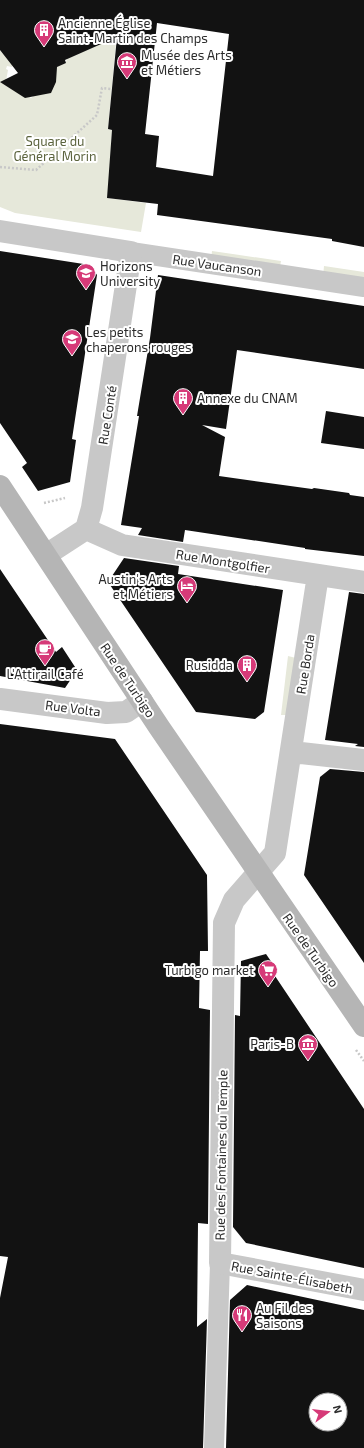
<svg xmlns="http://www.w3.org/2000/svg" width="364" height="1448" font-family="'Exo 2',sans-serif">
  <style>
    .green { fill: #e6e8da }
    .building { fill: #121212; fill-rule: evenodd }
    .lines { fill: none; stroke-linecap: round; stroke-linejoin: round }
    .path { stroke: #c8c8c8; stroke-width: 2.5; stroke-dasharray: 2 2; stroke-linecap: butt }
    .pedestrian { stroke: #c8c8c8; stroke-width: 20 }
    .minor { stroke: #c8c8c8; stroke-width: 22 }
    .secondary { stroke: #b5b5b5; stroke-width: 22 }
    .labels { text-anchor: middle; stroke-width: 4; stroke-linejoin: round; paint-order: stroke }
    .poi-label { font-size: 13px; fill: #2b2b2b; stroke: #fff; text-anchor: start }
    .park-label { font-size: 13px; fill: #5b633d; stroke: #fff }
    .street-label { font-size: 13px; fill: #2b2b2b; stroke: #fff }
  </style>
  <rect width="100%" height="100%" fill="#fff"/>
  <path class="green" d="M 118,22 L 108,129 L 112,130 L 108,198 L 146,203 L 141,232 L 15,213 L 0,207 L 0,38 L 1,52 L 14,56 L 12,67 L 7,66 L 6,69 L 8,70 L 6,81 L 31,98 L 56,76 L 51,63 L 65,63 L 68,58 Z
    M 212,251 L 281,261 L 279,272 L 211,259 Z
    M 324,266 L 364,272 L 364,283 L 323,277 Z
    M 288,656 L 296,658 L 287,715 L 281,715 Z"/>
  <path class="building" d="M 0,0 L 364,0 L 364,247 L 332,241 L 332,239 L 157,215 L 158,204 L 107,198 L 112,130 L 108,129 L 117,37 L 65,60 L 66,63 L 57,67 L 56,82 L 51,93 L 25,98 L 0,82 L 18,73 L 0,50 ZM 157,23 L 229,34 L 213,176 L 156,167 L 159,136 L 145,134 Z
    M 0,251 L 90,265 L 97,275 L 72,439 L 76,440 L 70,482 L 38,491 L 22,467 L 27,463 L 0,423 Z
    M 158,275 L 364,306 L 364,369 L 237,350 L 226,429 L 202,425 L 225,437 L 219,476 L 312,489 L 314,488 L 349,493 L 350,495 L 364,497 L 364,556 L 305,549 L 305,548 L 185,530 L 183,542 L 138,535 L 142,528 L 121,525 L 139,416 L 137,416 L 150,338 Z
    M 326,411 L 364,417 L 364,449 L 321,443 Z
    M 124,558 L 179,566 L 178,574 L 283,590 L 264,712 L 255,719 L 196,712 L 108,582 Z
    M 0,569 L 56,652 L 62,647 L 77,670 L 65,688 L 0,676 Z
    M 349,592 L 364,594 L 364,747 L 355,746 L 358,744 L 325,740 Z
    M 0,724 L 115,739 L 207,875 L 208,951 L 200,951 L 199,1008 L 210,1010 L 208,1224 L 198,1223 L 197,1327 L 207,1319 L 203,1448 L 0,1448 L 0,1298 L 8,1257 L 0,1256 Z
    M 330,769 L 364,772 L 364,963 L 304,875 L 320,777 Z
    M 266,954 L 277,970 L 273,973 L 364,1109 L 364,1268 L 246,1243 L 233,1227 L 235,1015 L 240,1016 L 241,961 Z
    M 247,1285 L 364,1310 L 364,1448 L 226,1448 L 230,1300 ZM 316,1400 L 340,1400 L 340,1424 L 316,1424 Z"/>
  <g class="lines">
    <path class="path" d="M 0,167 L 36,170 L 97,115 L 102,88 L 111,89
      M 44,503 L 65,498
      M 356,1050 L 364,1061"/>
    <path class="pedestrian" d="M 131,252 L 364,287
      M 214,1448 L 220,1263"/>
    <path class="minor" d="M 0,231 L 131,252 L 92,508 L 86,529 L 46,555
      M 86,529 L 122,545 L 364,582
      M 318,575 L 275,853 L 234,900 L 224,923 L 220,1263 L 364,1290
      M 0,699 L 107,713 L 126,712 L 142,701
      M 292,752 L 364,760"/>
    <path class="secondary" d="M 0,486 L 159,727 L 364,1026"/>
  </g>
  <defs>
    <g id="building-pin" transform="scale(1)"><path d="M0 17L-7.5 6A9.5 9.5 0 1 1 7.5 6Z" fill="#d63a78" stroke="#fff"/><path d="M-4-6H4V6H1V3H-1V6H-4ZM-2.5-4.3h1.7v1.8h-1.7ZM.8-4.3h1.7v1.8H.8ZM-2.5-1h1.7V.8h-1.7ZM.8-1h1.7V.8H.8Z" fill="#fff"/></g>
    <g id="museum-pin" transform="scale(1)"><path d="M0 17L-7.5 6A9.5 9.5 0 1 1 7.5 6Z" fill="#d63a78" stroke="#fff"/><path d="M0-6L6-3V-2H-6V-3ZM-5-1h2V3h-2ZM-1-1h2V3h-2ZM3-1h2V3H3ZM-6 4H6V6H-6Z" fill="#fff"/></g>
    <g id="university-pin" transform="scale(1)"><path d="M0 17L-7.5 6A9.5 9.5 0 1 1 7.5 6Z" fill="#d63a78" stroke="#fff"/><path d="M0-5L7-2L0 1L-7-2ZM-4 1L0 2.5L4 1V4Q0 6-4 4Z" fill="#fff"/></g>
    <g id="school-pin" transform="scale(1)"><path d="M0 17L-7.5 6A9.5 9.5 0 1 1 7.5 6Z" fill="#d63a78" stroke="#fff"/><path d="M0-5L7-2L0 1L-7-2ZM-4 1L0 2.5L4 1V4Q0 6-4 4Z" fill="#fff"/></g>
    <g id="hotel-pin" transform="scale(1)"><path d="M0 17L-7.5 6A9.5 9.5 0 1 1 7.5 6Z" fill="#d63a78" stroke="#fff"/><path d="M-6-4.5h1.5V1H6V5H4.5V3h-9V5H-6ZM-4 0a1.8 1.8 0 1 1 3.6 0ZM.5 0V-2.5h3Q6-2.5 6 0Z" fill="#fff"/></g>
    <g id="cafe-pin" transform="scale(1)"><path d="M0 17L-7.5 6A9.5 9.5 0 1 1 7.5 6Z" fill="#d63a78" stroke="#fff"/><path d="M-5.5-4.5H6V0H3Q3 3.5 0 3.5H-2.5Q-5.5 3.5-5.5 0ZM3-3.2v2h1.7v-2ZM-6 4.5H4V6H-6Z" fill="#fff"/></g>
    <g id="supermarket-pin" transform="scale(1)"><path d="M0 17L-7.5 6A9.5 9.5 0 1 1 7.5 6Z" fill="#d63a78" stroke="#fff"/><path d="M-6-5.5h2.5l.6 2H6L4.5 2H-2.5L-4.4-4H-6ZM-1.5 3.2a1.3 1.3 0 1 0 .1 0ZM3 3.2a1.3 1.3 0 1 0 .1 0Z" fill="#fff"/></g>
    <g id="restaurant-pin" transform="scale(1)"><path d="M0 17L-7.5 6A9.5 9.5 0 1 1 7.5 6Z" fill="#d63a78" stroke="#fff"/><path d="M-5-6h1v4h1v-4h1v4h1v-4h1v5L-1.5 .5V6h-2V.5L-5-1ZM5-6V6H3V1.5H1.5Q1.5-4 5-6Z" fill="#fff"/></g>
  </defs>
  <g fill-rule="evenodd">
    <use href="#building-pin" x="44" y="30"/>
    <use href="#museum-pin" x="127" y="62"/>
    <use href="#university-pin" x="86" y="273"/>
    <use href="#school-pin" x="72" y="339"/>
    <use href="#building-pin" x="183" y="398"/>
    <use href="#hotel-pin" x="187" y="586"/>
    <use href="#cafe-pin" x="45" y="649"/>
    <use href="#building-pin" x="247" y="665"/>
    <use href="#supermarket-pin" x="268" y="970"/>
    <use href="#museum-pin" x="308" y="1044"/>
    <use href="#restaurant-pin" x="242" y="1315"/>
  </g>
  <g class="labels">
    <g class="poi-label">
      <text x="58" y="28">Ancienne Église<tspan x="58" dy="15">Saint-Martin des Champs</tspan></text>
      <text x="141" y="60">Musée des Arts<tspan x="141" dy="15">et Métiers</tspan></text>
      <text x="100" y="271">Horizons<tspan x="100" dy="15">University</tspan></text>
      <text x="86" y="337">Les petits<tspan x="86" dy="15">chaperons rouges</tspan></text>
      <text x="197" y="403">Annexe du CNAM</text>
      <text x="173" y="584" text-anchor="end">Austin's Arts<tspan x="173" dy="15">et Métiers</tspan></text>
      <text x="233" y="670" text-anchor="end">Rusidda</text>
      <text x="45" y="679" text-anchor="middle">L'Attirail Café</text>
      <text x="254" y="975" text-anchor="end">Turbigo market</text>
      <text x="294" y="1049" text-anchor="end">Paris-B</text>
      <text x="256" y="1313">Au Fil des<tspan x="256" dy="15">Saisons</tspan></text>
    </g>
    <g class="park-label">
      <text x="55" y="146">Square du<tspan x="55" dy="15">Général Morin</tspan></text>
    </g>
    <g class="street-label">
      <text transform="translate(217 265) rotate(8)" y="5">Rue Vaucanson</text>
      <text transform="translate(107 415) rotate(-81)" y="5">Rue Conté</text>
      <text transform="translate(223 561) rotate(9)" y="5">Rue Montgolfier</text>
      <text transform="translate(305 664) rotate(-81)" y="5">Rue Borda</text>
      <text transform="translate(128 680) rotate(56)" y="5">Rue de Turbigo</text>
      <text transform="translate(73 708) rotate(7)" y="5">Rue Volta</text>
      <text transform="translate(311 950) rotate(55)" y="5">Rue de Turbigo</text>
      <text transform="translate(221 1155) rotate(-89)" y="5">Rue des Fontaines du Temple</text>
      <text transform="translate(292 1277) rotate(11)" y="5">Rue Sainte-Élisabeth</text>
    </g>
  </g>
  <g transform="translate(328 1412) rotate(75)"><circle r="19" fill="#ffffff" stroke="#aaaaaa"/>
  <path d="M0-3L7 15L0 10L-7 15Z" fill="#d63a78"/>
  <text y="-6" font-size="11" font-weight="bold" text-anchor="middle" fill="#2b2b2b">N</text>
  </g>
</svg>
